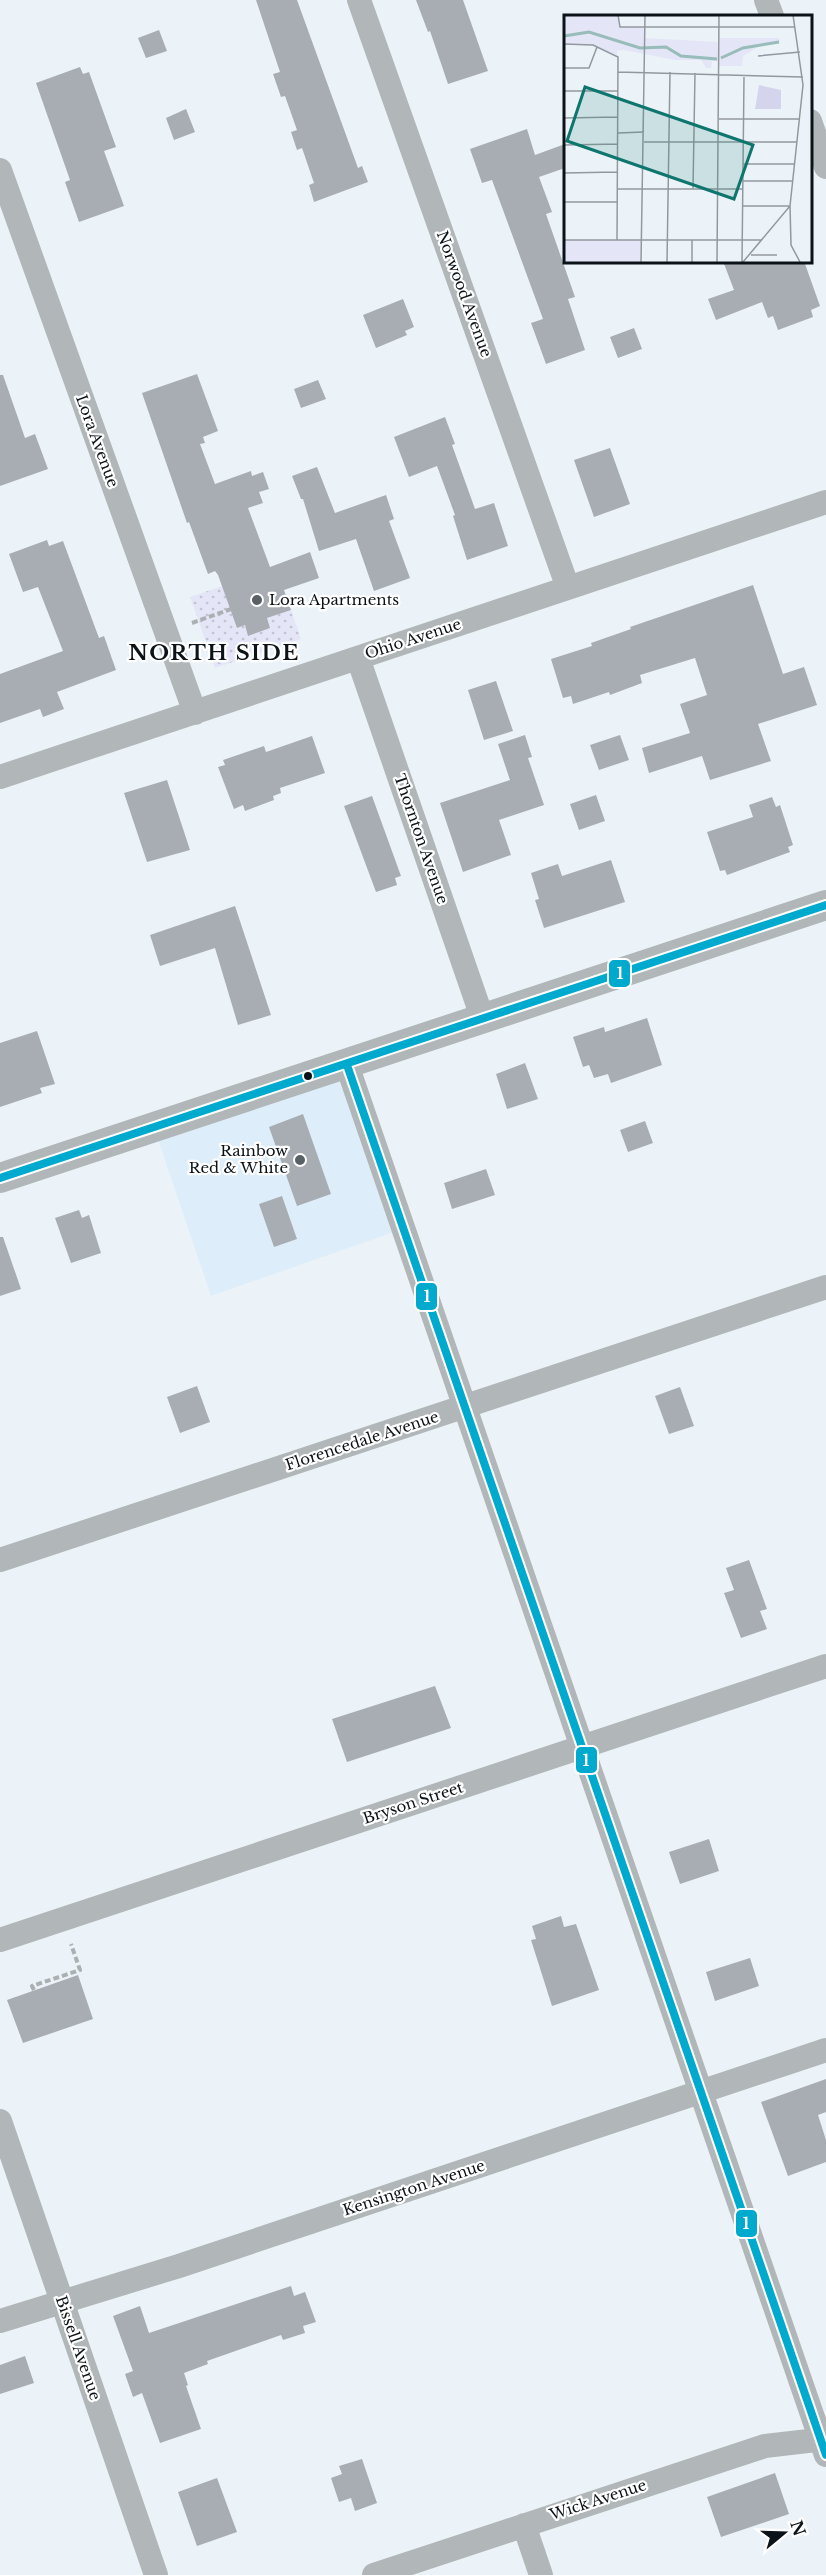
<svg xmlns="http://www.w3.org/2000/svg" width="826" height="2575" font-family="'Libre Baskerville',serif">
  <style>
    .built { fill: #ddeefa }
    .grass { fill: url(#grass-dots) }
    .building { fill: #a8adb3 }
    .lines { fill: none; stroke-linecap: round; stroke-linejoin: round }
    .path { stroke: #abb0b2; stroke-width: 4; stroke-dasharray: 6 3; stroke-linecap: butt }
    .minor { stroke: #b1b7b8; stroke-width: 24 }
    .tertiary { stroke: #b1b7b8; stroke-width: 30 }
    .bus-1-casing { stroke: #fff; stroke-width: 12 }
    .bus-1 { stroke: #00a9ce; stroke-width: 8 }
    .poi-dot { fill: #5a6166; stroke: #fff; stroke-width: 2 }
    .bus-dot { fill: #0b1318; stroke: #fff; stroke-width: 2 }
    .labels { text-anchor: middle; stroke-width: 4.5; stroke-linejoin: round; paint-order: stroke }
    .street-label { font-size: 15px; fill: #0b1318; stroke: #fff }
    .poi-label { font-size: 15px; fill: #0b1318; stroke: #fff; text-anchor: start }
    .district-label { font-size: 21px; font-weight: bold; letter-spacing: 1.5px; fill: #0b1318; stroke: #fff }
    .inset-river { fill: none; stroke: #97bcba; stroke-width: 3 }
    .inset-road { fill: none; stroke: #92999e; stroke-width: 1.5 }
    .view { fill: #0f766e; fill-opacity: 0.15; stroke: #0f766e; stroke-width: 3 }
    .inset-edge { fill: none; stroke: #0b1318; stroke-width: 3 }
    .line-badge { stroke: #fff; stroke-width: 2 }
    .badge-label { font-size: 16px; text-anchor: middle; font-weight: bold; fill: #fff }
  </style>
  <defs>
    <pattern id="grass-dots" width="8" height="8" patternUnits="userSpaceOnUse" patternTransform="scale(1.5)"><rect width="8" height="8" fill="#e4e6f7"/><path d="M2 2h.1M6 6h.1" fill="none" stroke="#c2c4d3" stroke-width="1.8" stroke-linecap="round"/></pattern>
  </defs>
  <rect width="100%" height="100%" fill="#ecf3f8"/>
  <path class="built" d="M 347,1065 L 403,1229 L 211,1296 L 154,1128 Z"/>
  <path class="grass" d="M 222,586 L 237,628 L 245,625 L 248,635 L 270,628 L 267,618 L 291,610 L 301,639 L 215,668 L 190,597 Z"/>
  <path class="building" d="M 256,0 L 297,0 L 358,168 L 362,166 L 368,182 L 314,202 L 309,185 L 314,183 L 302,148 L 297,150 L 291,132 L 297,130 L 285,96 L 281,97 L 273,74 L 280,72 Z
    M 416,0 L 463,0 L 488,71 L 448,84 L 430,31 L 428,32 Z
    M 159,30 L 167,51 L 146,58 L 138,38 Z
    M 80,67 L 83,74 L 89,72 L 116,147 L 104,151 L 124,206 L 79,222 L 65,182 L 70,180 L 36,83 Z
    M 186,109 L 195,132 L 174,140 L 166,118 Z
    M 527,129 L 535,155 L 565,144 L 565,168 L 539,177 L 552,212 L 546,214 L 575,297 L 568,299 L 585,350 L 546,364 L 531,323 L 543,319 L 492,180 L 482,183 L 470,149 Z
    M 723,261 L 804,261 L 820,306 L 811,310 L 813,317 L 778,330 L 773,316 L 768,318 L 762,302 L 716,320 L 708,299 L 734,290 Z
    M 403,299 L 414,327 L 405,331 L 407,335 L 376,348 L 363,315 Z
    M 634,328 L 642,349 L 618,358 L 610,337 Z
    M 197,374 L 218,431 L 203,437 L 205,443 L 200,444 L 215,484 L 251,471 L 252,476 L 263,472 L 269,489 L 259,492 L 263,503 L 248,508 L 270,567 L 310,552 L 319,578 L 284,590 L 291,610 L 267,618 L 270,628 L 248,636 L 245,625 L 237,628 L 218,575 L 215,571 L 208,574 L 189,522 L 187,523 L 142,393 Z
    M 0,375 L 3,375 L 25,438 L 35,434 L 48,469 L 0,486 Z
    M 318,380 L 326,399 L 301,408 L 294,389 Z
    M 445,417 L 455,444 L 452,445 L 475,509 L 494,503 L 508,546 L 467,560 L 453,516 L 455,515 L 437,466 L 409,477 L 394,437 Z
    M 610,448 L 630,504 L 594,517 L 574,460 Z
    M 317,467 L 335,513 L 386,495 L 394,519 L 389,521 L 410,578 L 374,591 L 356,539 L 319,551 L 303,499 L 301,499 L 292,476 Z
    M 47,540 L 49,546 L 63,541 L 99,638 L 104,636 L 116,670 L 57,692 L 64,709 L 43,717 L 40,709 L 0,723 L 0,674 L 63,651 L 38,587 L 23,592 L 9,554 Z
    M 753,585 L 783,674 L 804,667 L 817,705 L 758,724 L 771,761 L 710,780 L 702,756 L 649,773 L 642,748 L 690,733 L 680,704 L 707,695 L 695,658 L 640,675 L 642,683 L 610,695 L 609,692 L 573,704 L 571,696 L 563,698 L 551,659 L 592,646 L 591,643 L 631,629 L 630,627 Z
    M 496,681 L 513,731 L 484,740 L 468,690 Z
    M 525,735 L 532,757 L 528,758 L 544,805 L 499,820 L 511,855 L 463,872 L 440,803 L 510,780 L 498,744 Z
    M 620,735 L 629,760 L 599,770 L 590,745 Z
    M 312,736 L 325,773 L 280,788 L 281,793 L 273,796 L 274,800 L 245,811 L 243,805 L 234,809 L 218,767 L 225,765 L 223,760 L 264,746 L 266,752 Z
    M 167,780 L 190,850 L 147,862 L 124,793 Z
    M 596,795 L 605,821 L 579,830 L 570,804 Z
    M 372,796 L 401,876 L 395,878 L 397,885 L 376,892 L 344,806 Z
    M 772,797 L 776,807 L 780,805 L 793,845 L 788,847 L 790,852 L 727,875 L 725,870 L 720,871 L 707,832 L 753,817 L 749,805 Z
    M 611,860 L 625,902 L 544,928 L 535,900 L 539,899 L 531,873 L 558,864 L 562,876 Z
    M 235,906 L 271,1015 L 238,1025 L 215,948 L 160,966 L 150,935 Z
    M 647,1018 L 662,1065 L 611,1083 L 608,1074 L 594,1078 L 589,1065 L 583,1067 L 573,1037 L 604,1027 L 605,1032 Z
    M 37,1031 L 55,1084 L 40,1088 L 42,1093 L 0,1107 L 0,1043 Z
    M 525,1063 L 538,1099 L 507,1109 L 496,1074 Z
    M 303,1114 L 331,1194 L 297,1206 L 269,1127 Z
    M 645,1121 L 653,1143 L 628,1152 L 620,1130 Z
    M 486,1169 L 495,1195 L 452,1209 L 444,1183 Z
    M 282,1196 L 297,1239 L 274,1247 L 259,1204 Z
    M 79,1210 L 82,1218 L 89,1215 L 101,1253 L 71,1263 L 55,1218 Z
    M 0,1237 L 3,1237 L 21,1289 L 0,1296 Z
    M 197,1386 L 210,1422 L 180,1433 L 167,1397 Z
    M 680,1387 L 694,1426 L 669,1434 L 655,1396 Z
    M 749,1560 L 767,1609 L 760,1611 L 767,1629 L 741,1638 L 724,1593 L 734,1590 L 726,1568 Z
    M 435,1686 L 451,1728 L 347,1762 L 332,1719 Z
    M 709,1839 L 719,1871 L 680,1884 L 669,1852 Z
    M 561,1916 L 564,1927 L 576,1924 L 599,1990 L 552,2006 L 531,1940 L 536,1939 L 532,1926 Z
    M 750,1958 L 759,1986 L 715,2001 L 706,1972 Z
    M 78,1975 L 93,2019 L 23,2043 L 7,2000 Z
    M 826,2079 L 826,2112 L 818,2115 L 826,2140 L 826,2162 L 788,2176 L 761,2102 Z
    M 291,2286 L 294,2296 L 305,2292 L 316,2322 L 303,2326 L 305,2333 L 283,2340 L 281,2335 L 207,2361 L 208,2364 L 184,2373 L 188,2385 L 186,2386 L 201,2429 L 160,2443 L 142,2393 L 133,2397 L 125,2374 L 133,2371 L 113,2316 L 140,2306 L 149,2333 Z
    M 25,2356 L 34,2383 L 0,2394 L 0,2365 Z
    M 362,2459 L 377,2503 L 355,2511 L 351,2498 L 339,2502 L 331,2478 L 342,2474 L 339,2466 Z
    M 775,2473 L 789,2514 L 721,2537 L 707,2497 Z
    M 217,2478 L 237,2532 L 197,2546 L 178,2492 Z"/>
  <g class="lines">
    <path class="path" d="M 192,623 L 231,609
      M 34,1990 L 32,1986 L 80,1970 L 71,1944"/>
    <path class="minor" d="M 359,0 L 568,588
      M 766,0 L 772,16
      M 810,121 L 826,167
      M 0,170 L 195,713
      M 358,658 L 483,1020
      M 0,777 L 826,502
      M 347,1065 L 826,2455
      M 0,1560 L 826,1287
      M 0,1940 L 826,1666
      M 0,2121 L 156,2575
      M 0,2321 L 179,2266 L 826,2050
      M 524,2525 L 541,2575
      M 374,2575 L 765,2446 L 826,2439"/>
    <path class="tertiary" d="M 0,1178 L 826,905"/>
    <g class="bus-1-casing">
      <path id="bus-1" d="M 347,1065 L 826,2455
        M 0,1178 L 826,905"/>
    </g>
    <use href="#bus-1" class="bus-1"/>
  </g>
  <g class="poi-dot">
    <circle cx="257" cy="600" r="6"/>
    <circle cx="300" cy="1160" r="6"/>
  </g>
  <circle class="bus-dot" cx="308" cy="1076" r="5"/>
  <g class="labels">
    <g class="street-label">
      <text transform="translate(464 294) rotate(70)" y="5">Norwood Avenue</text>
      <text transform="translate(97 441) rotate(70)" y="5">Lora Avenue</text>
      <text transform="translate(413 639) rotate(-18)" y="5">Ohio Avenue</text>
      <text transform="translate(421 839) rotate(71)" y="5">Thornton Avenue</text>
      <text transform="translate(362 1441) rotate(-18)" y="5">Florencedale Avenue</text>
      <text transform="translate(413 1803) rotate(-18)" y="5">Bryson Street</text>
      <text transform="translate(414 2188) rotate(-18)" y="5">Kensington Avenue</text>
      <text transform="translate(78 2348) rotate(71)" y="5">Bissell Avenue</text>
      <text transform="translate(598 2500) rotate(-18)" y="5">Wick Avenue</text>
    </g>
    <g class="poi-label">
      <text x="269" y="605">Lora Apartments</text>
      <text x="288" y="1156" text-anchor="end">Rainbow<tspan x="288" dy="17">Red &amp; White</tspan></text>
    </g>
    <g class="district-label">
      <text x="214" y="660">NORTH SIDE</text>
    </g>
  </g>
  <g transform="translate(564 15)">
    <rect width="248" height="248" fill="#ecf3f8"/>
    <path d="M 195,70 L 217,75 L 217,94 L 191,94 Z" fill="#d4d5ec"/>
    <path d="M 0,0 L 54,0 L 55,12 L 81,12 L 81,23 L 155,27 L 155,23 L 215,23 L 216,27 L 201,28 L 179,41 L 178,51 L 155,51 L 155,46 L 148,46 L 147,53 L 142,53 L 137,45 L 111,45 L 59,35 L 53,36 L 53,40 L 29,30 L 0,29 ZM 0,225 L 78,225 L 77,247 L 0,247 Z" fill="#e4e6f7"/>
    <path class="inset-river" d="M 0,21 L 25,17 L 76,33 L 102,32 L 117,41 L 153,44M 157,43 L 179,33 L 215,27"/>
    <path class="inset-road" d="M 54,0 L 56,12 L 231,12M 0,29 L 29,30 L 54,42 L 53,225M 194,41 L 236,37M 0,53 L 25,53 L 33,32M 54,57 L 239,62M 0,76 L 54,76M 0,103 L 54,102M 155,104 L 235,104M 54,118 L 80,117M 80,127 L 233,127M 0,130 L 54,129M 179,149 L 230,149M 0,158 L 53,157M 179,166 L 229,166M 53,174 L 179,174M 129,174 L 131,58M 0,187 L 53,187M 178,191 L 226,191 L 227,230 L 236,247M 0,225 L 198,225M 187,240 L 213,240M 77,247 L 81,0M 103,247 L 106,57M 128,247 L 128,225M 153,247 L 155,0M 178,247 L 180,62M 179,247 L 226,191 L 239,70 L 229,0"/>
    <path class="view" d="M 21,72 L 189,130 L 170,184 L 3,126 Z"/>
    <rect width="248" height="248" class="inset-edge"/>
  </g>
  <g class="line-badge">
    <rect x="608" y="959" width="23" height="29" rx="6" fill="#00a9ce"/>
    <rect x="415" y="1282" width="23" height="29" rx="6" fill="#00a9ce"/>
    <rect x="575" y="1746" width="23" height="28" rx="6" fill="#00a9ce"/>
    <rect x="735" y="2209" width="23" height="29" rx="6" fill="#00a9ce"/>
  </g>
  <g class="badge-label">
    <text x="620" y="979">1</text>
    <text x="427" y="1302">1</text>
    <text x="586" y="1766">1</text>
    <text x="746" y="2229">1</text>
  </g>
  <g transform="translate(784 2533) rotate(71)" stroke="#ffffff" stroke-width="4.5" paint-order="stroke">
  <path d="M0-4.5L10 22L0 15L-10 22Z" fill="#0b1318"/>
  <text y="-9" font-size="16" font-weight="bold" text-anchor="middle" fill="#0b1318">N</text>
  </g>
</svg>
